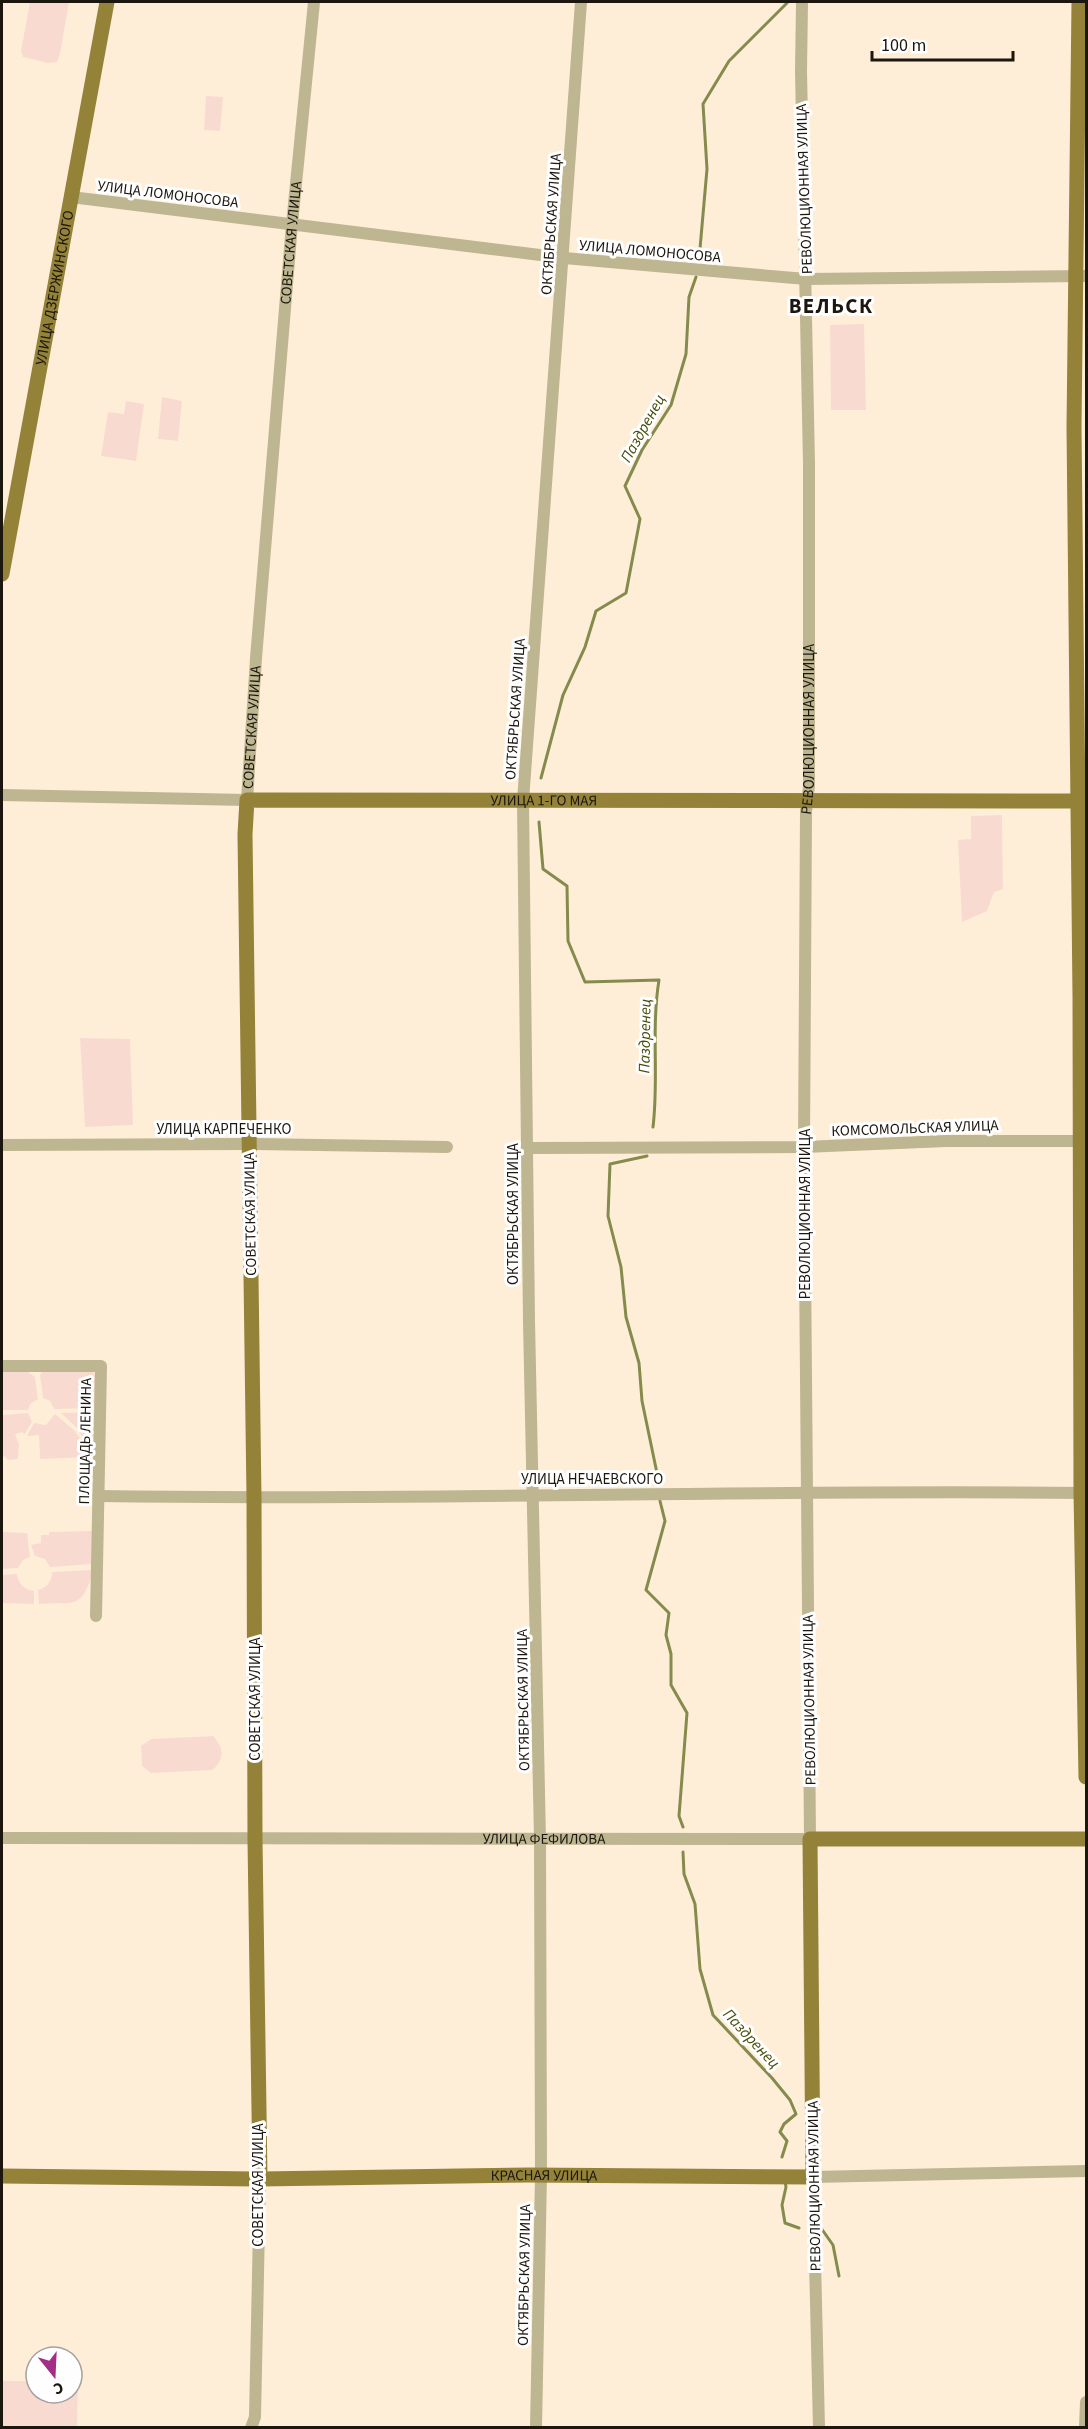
<svg xmlns="http://www.w3.org/2000/svg" width="1088" height="2429" font-family="'Source Sans 3',sans-serif">
  <style>
    .green { fill: #f9dad1 }
    .lines { fill: none; stroke-linecap: round; stroke-linejoin: round }
    .stream { stroke: #848b4c; stroke-width: 3 }
    .minor { stroke: #beb591; stroke-width: 12 }
    .major { stroke: #948239; stroke-width: 15 }
    .labels { text-anchor: middle; stroke-width: 6; stroke-linejoin: round; paint-order: stroke }
    .street-label { font-size: 15px; fill: #1b160e; stroke: #fefefe }
    .water-label { font-size: 16px; font-style: italic; fill: #464d09; stroke: #fefefe }
    .district-label { font-size: 21px; font-weight: bold; letter-spacing: 1.5px; fill: #1b160e; stroke: #fefefe }
  </style>
  <rect width="100%" height="100%" fill="#feeed8"/>
  <path class="green" d="M 30,2 L 69,2 L 60,54 L 57,62 L 48,63 L 23,57 L 21,51 Z
    M 206,96 L 223,97 L 220,131 L 204,130 Z
    M 864,324 L 866,410 L 831,410 L 830,325 Z
    M 162,397 L 182,401 L 178,441 L 158,439 Z
    M 126,401 L 144,404 L 136,461 L 101,456 L 108,412 L 124,414 Z
    M 1002,815 L 1003,889 L 994,892 L 987,911 L 962,922 L 958,840 L 971,839 L 971,816 Z
    M 80,1038 L 130,1039 L 133,1125 L 85,1127 Z
    M 2,1369 L 24,1369 L 35,1377 L 38,1399 L 30,1404 L 28,1410 L 2,1410 Z
    M 43,1370 L 92,1370 L 97,1380 L 97,1408 L 54,1409 L 50,1401 L 43,1398 L 40,1375 Z
    M 94,1412 L 95,1455 L 85,1443 L 78,1429 L 61,1413 Z
    M 28,1413 L 32,1422 L 24,1435 L 23,1432 L 15,1434 L 19,1444 L 18,1459 L 8,1460 L 2,1454 L 2,1415 Z
    M 55,1414 L 75,1431 L 92,1457 L 40,1459 L 39,1435 L 27,1436 L 34,1423 L 46,1425 Z
    M 93,1531 L 93,1564 L 50,1567 L 45,1559 L 35,1556 L 31,1545 L 41,1543 L 41,1535 L 49,1535 L 49,1532 Z
    M 2,1532 L 27,1533 L 30,1557 L 23,1560 L 18,1568 L 2,1569 Z
    M 93,1570 C 82,1612 74,1601 39,1604 L 38,1590 C 47,1588 52,1581 52,1572 Z
    M 17,1574 C 18,1583 24,1590 34,1591 L 34,1604 L 2,1603 L 2,1575 Z
    M 213,1736 C 224,1748 225,1758 213,1770 L 151,1773 L 142,1766 L 141,1746 L 151,1739 Z
    M 2,2381 L 36,2381 L 36,2393 L 72,2393 L 72,2382 L 78,2382 L 77,2427 L 2,2427 Z"/>
  <g class="lines">
    <path class="stream" d="M 699,260 L 707,169 L 703,104 L 729,61 L 787,3
      M 541,778 L 563,695 L 585,647 L 596,611 L 626,593 L 640,519 L 625,486 L 642,450 L 671,405 L 686,354 L 689,297 L 696,277
      M 539,822 L 543,869 L 567,886 L 568,941 L 585,982 L 659,980 C 651,1029 659,1078 653,1127
      M 647,1156 L 610,1164 L 608,1216 L 621,1267 L 626,1317 L 639,1363 L 642,1401 L 658,1478
      M 660,1501 L 665,1521 L 646,1590 L 669,1613 L 666,1635 L 671,1654 L 671,1685 L 687,1713 L 679,1816 L 683,1827
      M 683,1852 L 684,1874 L 695,1904 L 700,1969 L 713,2015 L 772,2078 L 790,2100 L 796,2114 L 784,2124 L 780,2132 L 787,2141 L 782,2157
      M 785,2182 L 786,2187 L 782,2205 L 785,2223 L 799,2228
      M 821,2228 L 833,2245 L 839,2276"/>
    <g class="minor">
      <path d="M 71,197 L 564,258 L 806,279 L 1086,276"/>
      <path id="s1" d="M 2,795 L 247,800 L 256,658 L 292,224 L 314,2"/>
      <path d="M 2,1145 L 249,1144 L 447,1147"/>
      <path d="M 528,1148 L 804,1147 L 946,1141 L 1086,1141"/>
      <path d="M 2,1366 L 101,1366 L 96,1616"/>
      <path d="M 98,1496 C 428,1501 757,1489 1086,1493"/>
      <path id="s2" d="M 2,1838 L 810,1839 L 804,1147 L 806,812 L 809,786 L 809,464 L 801,71 L 802,2"/>
      <path d="M 251,2428 L 255,2417 L 260,2179"/>
      <path d="M 536,2428 L 541,2175 L 540,1839 L 529,1322 L 523,801 L 581,2"/>
      <path d="M 819,2428 L 813,2177 L 1086,2171"/>
      <path d="M 1085,2428 L 1086,2402"/>
    </g>
    <g class="major">
      <path d="M 1079,2 L 1074,427 L 1080,997 L 1081,1493 L 1086,1777"/>
      <path id="s3" d="M 2,574 L 107,2"/>
      <path id="s4" d="M 2,2176 L 260,2179 L 529,2175 L 813,2177 L 810,1839 L 1086,1839"/>
      <path id="s5" d="M 260,2179 L 255,1840 L 254,1498 L 245,834 L 247,800 L 1077,801"/>
    </g>
  </g>
  <g class="labels">
    <g class="street-label">
      <text transform="translate(804 189) rotate(-92)" y="5">РЕВОЛЮЦИОННАЯ УЛИЦА</text>
      <text transform="translate(168 194) rotate(7)" y="5">УЛИЦА ЛОМОНОСОВА</text>
      <text transform="translate(551 224) rotate(-86)" y="5">ОКТЯБРЬСКАЯ УЛИЦА</text>
      <text dy="5" stroke="none"><textPath href="#s1" startOffset="804">СОВЕТСКАЯ УЛИЦА</textPath></text>
      <text transform="translate(650 251) rotate(5)" y="5">УЛИЦА ЛОМОНОСОВА</text>
      <text dy="5" stroke="none"><textPath href="#s3" startOffset="291">УЛИЦА ДЗЕРЖИНСКОГО</textPath></text>
      <text transform="translate(515 709) rotate(-86)" y="5">ОКТЯБРЬСКАЯ УЛИЦА</text>
      <text dy="5" stroke="none"><textPath href="#s1" startOffset="318">СОВЕТСКАЯ УЛИЦА</textPath></text>
      <text dy="5" stroke="none"><textPath href="#s2" startOffset="1918">РЕВОЛЮЦИОННАЯ УЛИЦА</textPath></text>
      <text dy="5" stroke="none"><textPath href="#s5" startOffset="1676">УЛИЦА 1-ГО МАЯ</textPath></text>
      <text transform="translate(915 1128) rotate(-2)" y="5">КОМСОМОЛЬСКАЯ УЛИЦА</text>
      <text x="224" y="1134">УЛИЦА КАРПЕЧЕНКО</text>
      <text transform="translate(250 1214) rotate(-91)" y="5">СОВЕТСКАЯ УЛИЦА</text>
      <text transform="translate(513 1214) rotate(-90)" y="5">ОКТЯБРЬСКАЯ УЛИЦА</text>
      <text transform="translate(805 1214) rotate(-90)" y="5">РЕВОЛЮЦИОННАЯ УЛИЦА</text>
      <text transform="translate(85 1441) rotate(-89)" y="5">ПЛОЩАДЬ ЛЕНИНА</text>
      <text x="592" y="1484">УЛИЦА НЕЧАЕВСКОГО</text>
      <text transform="translate(255 1699) rotate(-90)" y="5">СОВЕТСКАЯ УЛИЦА</text>
      <text transform="translate(523 1700) rotate(-91)" y="5">ОКТЯБРЬСКАЯ УЛИЦА</text>
      <text transform="translate(809 1700) rotate(-91)" y="5">РЕВОЛЮЦИОННАЯ УЛИЦА</text>
      <text dy="5" stroke="none"><textPath href="#s2" startOffset="542">УЛИЦА ФЕФИЛОВА</textPath></text>
      <text dy="5" stroke="none"><textPath href="#s4" startOffset="542">КРАСНАЯ УЛИЦА</textPath></text>
      <text transform="translate(258 2185) rotate(-90)" y="5">СОВЕТСКАЯ УЛИЦА</text>
      <text transform="translate(814 2186) rotate(-91)" y="5">РЕВОЛЮЦИОННАЯ УЛИЦА</text>
      <text transform="translate(524 2275) rotate(-89)" y="5">ОКТЯБРЬСКАЯ УЛИЦА</text>
    </g>
    <g class="water-label">
      <text transform="translate(642 428) rotate(-61)" y="6">Паздренец</text>
      <text transform="translate(644 1036) rotate(-89)" y="6">Паздренец</text>
      <text transform="translate(752 2038) rotate(47)" y="6">Паздренец</text>
    </g>
    <g class="district-label">
      <text x="831" y="313">ВЕЛЬСК</text>
    </g>
  </g>
  <rect width="1088" height="2429" fill="none" stroke="#1b160e" stroke-width="6"/>
  <g transform="translate(54 2375) rotate(162)"><circle r="28" fill="#fefefe" stroke="#a3a19e" stroke-width="1.5"/>
  <path d="M0-4.5L10 22L0 15L-10 22Z" fill="#a42e87"/>
  <text y="-9" font-size="16" font-weight="bold" text-anchor="middle" fill="#1b160e">С</text>
  </g>
  <path d="M872 51v9h141v-9" fill="none" stroke="#1b160e" stroke-width="3"/>
  <text x="881" y="51" font-size="18" fill="#1b160e" stroke="#fefefe" stroke-width="4.5" paint-order="stroke">100 m</text>
</svg>
